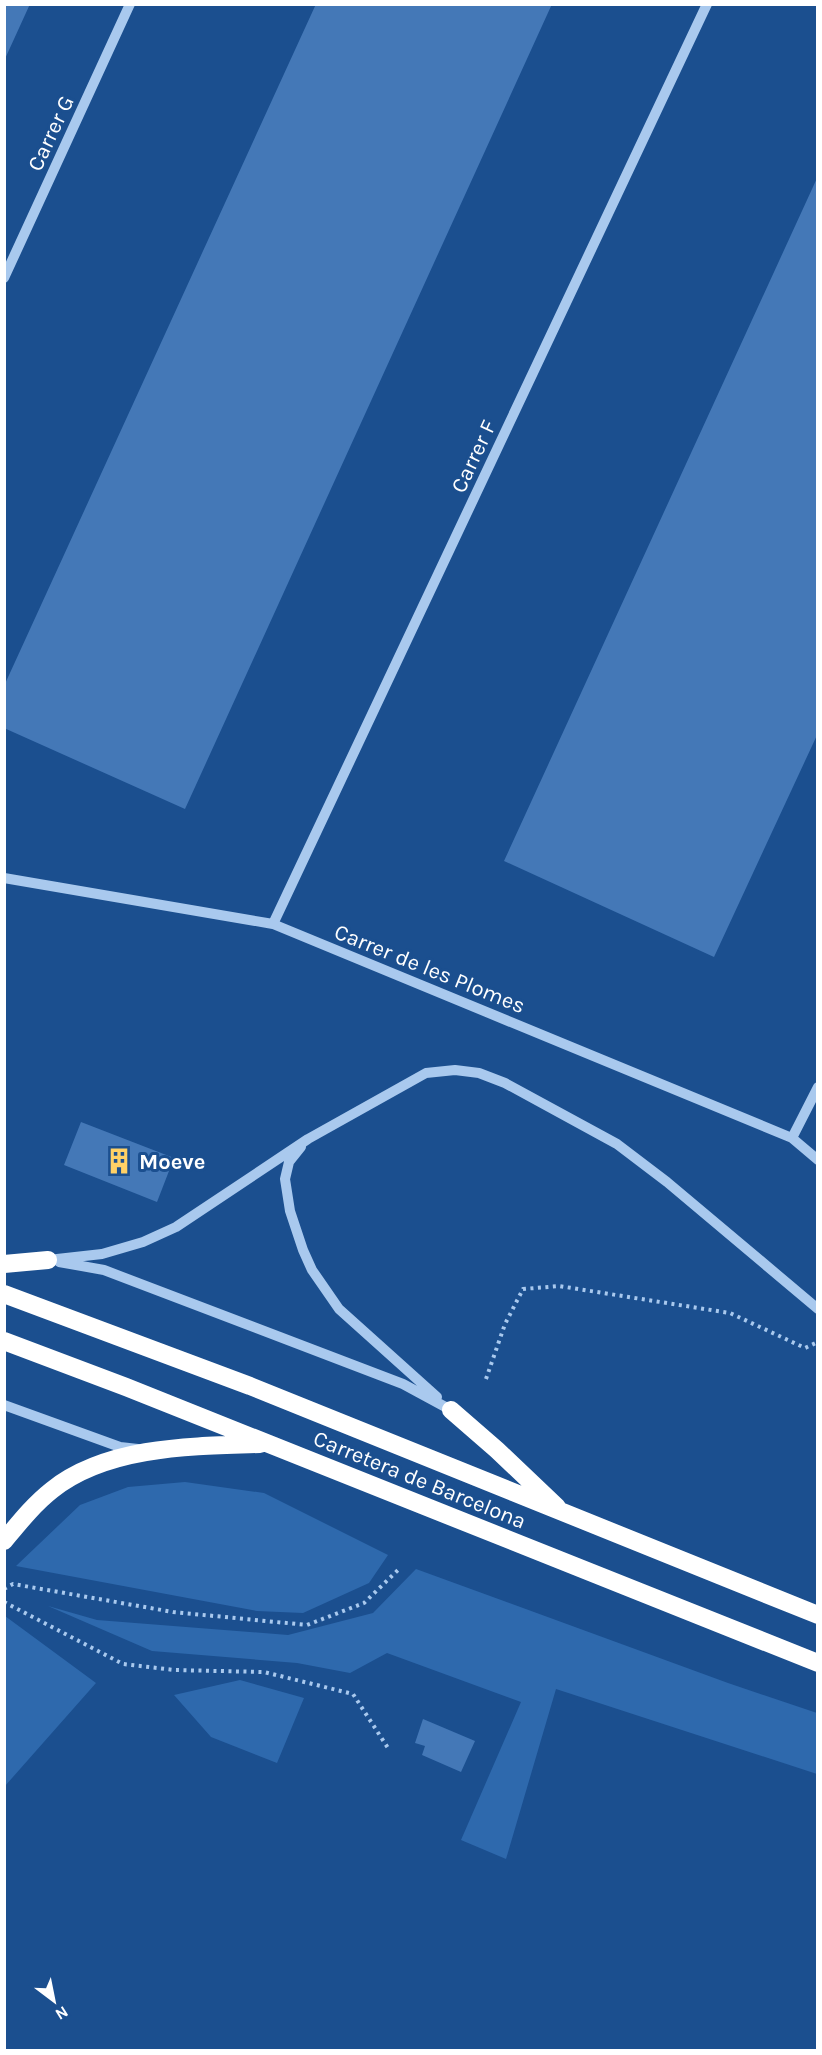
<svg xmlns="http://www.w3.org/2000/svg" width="822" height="2055" font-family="Karla,sans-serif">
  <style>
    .green { fill: #2e69ad }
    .building { fill: #4478b7 }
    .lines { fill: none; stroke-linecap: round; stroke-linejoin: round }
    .path { stroke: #a9c9ee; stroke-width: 4; stroke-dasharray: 3 4.5; stroke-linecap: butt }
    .minor { stroke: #a9c9ee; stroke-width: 10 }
    .highway { stroke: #fff; stroke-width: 18 }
    .labels { text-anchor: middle; stroke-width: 6; stroke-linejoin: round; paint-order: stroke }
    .street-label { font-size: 22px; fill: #fff; stroke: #1b4f8f }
    .poi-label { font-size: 22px; font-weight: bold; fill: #fff; stroke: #1b4f8f; text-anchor: start }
  </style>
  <rect width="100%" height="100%" fill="#1b4f8f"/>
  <path class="green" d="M 185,1482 L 264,1493 L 388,1555 L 369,1583 L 303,1613 L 257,1611 L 16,1566 L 80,1505 L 128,1487 Z
    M 416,1569 L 728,1683 L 817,1713 L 817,1774 L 556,1689 L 506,1859 L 461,1840 L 521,1702 L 387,1653 L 350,1673 L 297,1663 L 152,1651 L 48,1606 L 97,1620 L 288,1635 L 373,1613 Z
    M 5,1616 L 96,1683 L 5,1786 Z
    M 240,1680 L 304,1698 L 277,1763 L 211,1737 L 174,1695 Z"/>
  <path class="building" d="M 4,4 L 30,4 L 4,61 Z
    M 316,4 L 552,4 L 185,809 L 4,728 L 4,686 Z
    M 818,176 L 818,733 L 714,957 L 504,861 Z
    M 81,1122 L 174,1158 L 157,1202 L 64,1165 Z
    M 423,1719 L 475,1741 L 461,1772 L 422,1755 L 425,1746 L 415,1743 Z"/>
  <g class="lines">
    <path class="path" d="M 486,1379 L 505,1324 L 523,1289 L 559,1286 L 730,1313 L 805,1348 L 818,1342
      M 4,1589 L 13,1584 L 173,1612 L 307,1625 L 364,1603 L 399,1569
      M 4,1602 L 123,1664 L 174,1670 L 264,1672 L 353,1694 L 388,1748"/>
    <path class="minor" d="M 4,278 L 130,4
      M 4,878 L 273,924 L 792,1138 L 818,1160
      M 273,924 L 707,4
      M 792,1138 L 818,1087
      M 301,1147 L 289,1162 L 285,1179 L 290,1211 L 303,1250 L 312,1270 L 339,1309 L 437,1397
      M 48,1260 L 102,1254 L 143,1242 L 176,1227 L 308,1139 L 426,1073 L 455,1070 L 479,1073 L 505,1083 L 617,1144 L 667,1182 L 818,1309
      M 59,1262 L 104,1270 L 403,1384 L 451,1410
      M 4,1405 L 120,1447 L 138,1449"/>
    <path class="highway" d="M 4,1264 L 48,1260
      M 4,1294 L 250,1386 L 818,1615
      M 4,1341 L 126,1387 L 818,1663
      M 451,1410 L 497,1450 L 557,1507
      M 4,1541 C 19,1523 33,1505 52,1490 C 107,1446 193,1446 260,1444"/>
  </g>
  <defs>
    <g id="building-bare" transform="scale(2.07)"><path d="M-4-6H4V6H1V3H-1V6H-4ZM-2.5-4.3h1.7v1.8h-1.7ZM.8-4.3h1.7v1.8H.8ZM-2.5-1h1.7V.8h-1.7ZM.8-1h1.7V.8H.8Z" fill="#ffd166" stroke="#1b4f8f" stroke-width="2.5" paint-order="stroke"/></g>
  </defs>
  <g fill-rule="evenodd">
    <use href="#building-bare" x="119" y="1161"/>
  </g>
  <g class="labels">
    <g class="street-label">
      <text transform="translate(50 133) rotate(-65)" y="8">Carrer G</text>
      <text transform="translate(473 456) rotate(-65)" y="8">Carrer F</text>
      <text transform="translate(430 968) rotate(22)" y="8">Carrer de les Plomes</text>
      <text transform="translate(420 1479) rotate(22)" y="8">Carretera de Barcelona</text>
    </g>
    <g class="poi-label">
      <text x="139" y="1169">Moeve</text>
    </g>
  </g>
  <rect width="822" height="2055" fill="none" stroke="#ffffff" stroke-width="12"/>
  <g transform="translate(54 2001) rotate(148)" stroke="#1b4f8f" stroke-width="4.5" paint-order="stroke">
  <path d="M0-4.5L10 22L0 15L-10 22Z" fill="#ffffff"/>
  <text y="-9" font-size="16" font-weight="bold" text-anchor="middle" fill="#ffffff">N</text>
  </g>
</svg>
